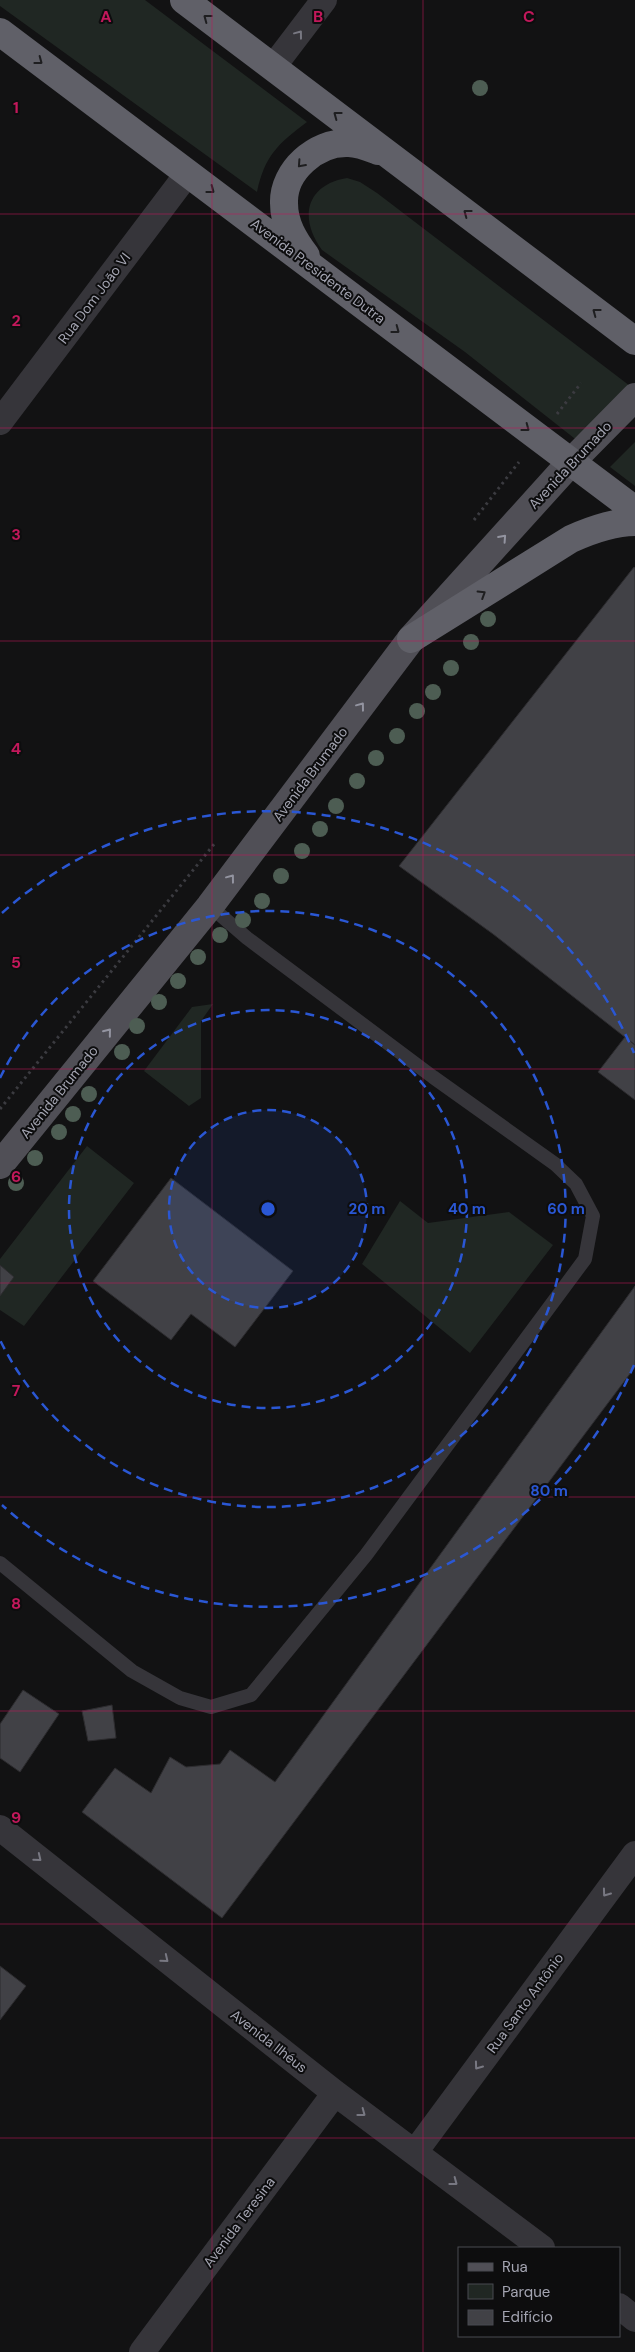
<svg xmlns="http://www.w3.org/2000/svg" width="635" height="2352" font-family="'DM Sans',sans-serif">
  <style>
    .green { fill: #202723 }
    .building { fill: #414146; stroke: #2d2c2f }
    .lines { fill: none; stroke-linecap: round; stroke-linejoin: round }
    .path { stroke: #3b3b40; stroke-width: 3; stroke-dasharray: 2.5 4; stroke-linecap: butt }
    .lane { stroke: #36353a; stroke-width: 14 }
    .street { stroke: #36353a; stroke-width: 26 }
    .primary { stroke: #504f56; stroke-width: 28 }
    .highway { stroke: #606068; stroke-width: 28 }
    .tree { fill: #4d5d53 }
    .oneway { stroke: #1e1e20 }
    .oneway2 { stroke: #787882 }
    .oneway3 { stroke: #9394a0 }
    .grid { fill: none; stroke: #c2185b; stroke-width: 1; stroke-opacity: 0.55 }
    .ring { fill: none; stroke: #2a57d4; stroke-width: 2.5; stroke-dasharray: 9 6 }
    .labels { text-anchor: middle; stroke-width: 4; stroke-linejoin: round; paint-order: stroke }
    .street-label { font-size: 14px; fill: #a4a5b2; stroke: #0d0d0e }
    .grid-label { font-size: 16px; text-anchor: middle; font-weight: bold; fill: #c2185b; stroke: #0d0d0e; stroke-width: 4; stroke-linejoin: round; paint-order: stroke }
    .centre { fill: #2a57d4; stroke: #0d0d0e; stroke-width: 2.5 }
    .ring-label { font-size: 15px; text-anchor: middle; font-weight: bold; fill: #2a57d4; stroke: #0d0d0e; stroke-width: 4; stroke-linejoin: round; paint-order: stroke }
  </style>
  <rect width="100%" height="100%" fill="#121213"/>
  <path class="green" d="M 0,0 L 145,0 L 307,122 C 278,144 265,155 257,192 L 0,6 Z
    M 347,178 L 360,182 L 377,193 L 634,389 L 579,442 L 465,352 L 322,250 C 299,219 305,185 347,178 Z
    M 635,442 L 635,486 L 610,467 Z
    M 213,1004 L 201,1021 L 201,1098 L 189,1106 L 144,1071 L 192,1007 Z
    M 87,1146 L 134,1183 L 24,1326 L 0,1310 L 0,1259 Z
    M 400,1201 L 428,1223 L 509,1212 L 553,1245 L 470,1353 L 362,1264 Z"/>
  <path class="building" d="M 634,567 L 635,568 L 635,1045 L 493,934 L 399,866 Z
    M 625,1037 L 635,1045 L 635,1100 L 598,1072 Z
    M 171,1178 L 293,1271 L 235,1347 L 191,1314 L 171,1340 L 93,1281 Z
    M 0,1265 L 14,1277 L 0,1296 Z
    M 635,1286 L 635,1367 L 222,1918 L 82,1812 L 115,1768 L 151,1793 L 170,1757 L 186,1767 L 220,1764 L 230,1750 L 275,1782 Z
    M 23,1690 L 59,1714 L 20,1772 L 0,1758 L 0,1724 Z
    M 112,1705 L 116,1738 L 88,1741 L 82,1711 Z
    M 0,1966 L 26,1986 L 0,2020 Z"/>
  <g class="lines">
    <path class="path" d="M 557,414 L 581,383
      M 474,520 L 519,462
      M 0,1109 L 215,843"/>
    <path class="lane" d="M 0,1563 L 132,1671 L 180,1698 L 211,1707 L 251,1695 L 366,1555 L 585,1259 L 593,1216 L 576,1184 L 555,1164 L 433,1077 L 247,938 L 210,906"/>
    <path class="street" d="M 273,67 L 324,0
      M 0,422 L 188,173
      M 0,1828 L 335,2093 L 542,2248
      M 415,2152 L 635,1854
      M 619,2306 L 635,2319
      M 142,2352 L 335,2093"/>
    <path class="primary" d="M 0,1165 L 210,906 L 411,639 L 571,462 L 635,397"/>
    <path class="highway" d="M 184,0 L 635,341
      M 0,32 L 635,510
      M 306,256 C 294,240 284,224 284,203 C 283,171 316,142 348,143 C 359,143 368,147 378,151
      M 411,639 L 571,539 C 591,530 613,522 635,522"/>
  </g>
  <g class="tree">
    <circle cx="480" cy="88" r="8"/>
    <circle cx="488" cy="619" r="8"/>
    <circle cx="471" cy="642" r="8"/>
    <circle cx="451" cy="668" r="8"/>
    <circle cx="433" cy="692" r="8"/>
    <circle cx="417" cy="711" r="8"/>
    <circle cx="397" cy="736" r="8"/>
    <circle cx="376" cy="758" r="8"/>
    <circle cx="357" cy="781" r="8"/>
    <circle cx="336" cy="806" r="8"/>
    <circle cx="320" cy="829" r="8"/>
    <circle cx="302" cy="851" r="8"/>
    <circle cx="281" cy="876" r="8"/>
    <circle cx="262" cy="901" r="8"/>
    <circle cx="243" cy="920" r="8"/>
    <circle cx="220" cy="935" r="8"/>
    <circle cx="198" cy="957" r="8"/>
    <circle cx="178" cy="981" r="8"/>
    <circle cx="159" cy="1002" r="8"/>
    <circle cx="137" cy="1026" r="8"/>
    <circle cx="122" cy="1052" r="8"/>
    <circle cx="89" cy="1094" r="8"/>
    <circle cx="73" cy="1114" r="8"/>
    <circle cx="59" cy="1132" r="8"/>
    <circle cx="35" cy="1158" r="8"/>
    <circle cx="16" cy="1183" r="8"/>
  </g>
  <defs><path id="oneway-chevron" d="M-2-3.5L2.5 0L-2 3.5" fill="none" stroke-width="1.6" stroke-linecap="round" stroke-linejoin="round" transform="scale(1.25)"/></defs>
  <g class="oneway">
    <use href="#oneway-chevron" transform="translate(207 18) rotate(-143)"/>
    <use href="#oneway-chevron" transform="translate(39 61) rotate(37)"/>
    <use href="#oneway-chevron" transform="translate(337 115) rotate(-143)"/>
    <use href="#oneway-chevron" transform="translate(301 164) rotate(132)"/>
    <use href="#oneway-chevron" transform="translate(211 190) rotate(37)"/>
    <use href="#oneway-chevron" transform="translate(467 213) rotate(-143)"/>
    <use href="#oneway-chevron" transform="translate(596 312) rotate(-143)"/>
    <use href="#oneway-chevron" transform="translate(396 330) rotate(37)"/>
    <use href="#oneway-chevron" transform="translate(526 428) rotate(37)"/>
    <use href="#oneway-chevron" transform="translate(482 594) rotate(-32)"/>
  </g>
  <g class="oneway2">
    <use href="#oneway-chevron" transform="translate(299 34) rotate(-53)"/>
    <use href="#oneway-chevron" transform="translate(38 1858) rotate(39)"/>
    <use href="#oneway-chevron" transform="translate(606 1893) rotate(126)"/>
    <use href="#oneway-chevron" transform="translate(165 1959) rotate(39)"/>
    <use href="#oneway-chevron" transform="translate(478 2066) rotate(126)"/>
    <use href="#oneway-chevron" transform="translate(362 2113) rotate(37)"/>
    <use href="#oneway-chevron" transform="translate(454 2182) rotate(37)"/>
  </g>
  <g class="oneway3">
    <use href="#oneway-chevron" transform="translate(503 538) rotate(-48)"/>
    <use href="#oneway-chevron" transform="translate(361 706) rotate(-53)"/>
    <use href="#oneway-chevron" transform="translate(231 878) rotate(-53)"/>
    <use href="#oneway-chevron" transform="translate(108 1032) rotate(-51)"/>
  </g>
  <path class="grid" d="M 212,0 L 212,2352M 423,0 L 423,2352M 0,214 L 635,214M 0,428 L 635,428M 0,641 L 635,641M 0,855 L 635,855M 0,1069 L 635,1069M 0,1283 L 635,1283M 0,1497 L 635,1497M 0,1711 L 635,1711M 0,1924 L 635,1924M 0,2138 L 635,2138"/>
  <circle cx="268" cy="1209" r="99" fill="#2a57d4" fill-opacity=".12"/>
  <g class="ring">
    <circle cx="268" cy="1209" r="99"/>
    <circle cx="268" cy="1209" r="199"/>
    <path d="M0 1078A298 298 0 1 1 0 1340"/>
    <path d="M634 1365A398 398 0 0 1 2 1505M2 913A398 398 0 0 1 634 1053"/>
  </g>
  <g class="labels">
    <g class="street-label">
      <text transform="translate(318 271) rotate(37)" y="5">Avenida Presidente Dutra</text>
      <text transform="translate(94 298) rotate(-53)" y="5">Rua Dom João VI</text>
      <text transform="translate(570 465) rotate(-47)" y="5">Avenida Brumado</text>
      <text transform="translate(310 774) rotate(-53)" y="5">Avenida Brumado</text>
      <text transform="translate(59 1092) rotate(-51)" y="5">Avenida Brumado</text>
      <text transform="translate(525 2003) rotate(-54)" y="5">Rua Santo Antônio</text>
      <text transform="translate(269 2041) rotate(38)" y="5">Avenida Ilhéus</text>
      <text transform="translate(239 2222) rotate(-53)" y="5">Avenida Teresina</text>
    </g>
  </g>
  <g class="grid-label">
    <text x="106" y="22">A</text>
    <text x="318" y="22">B</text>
    <text x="529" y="22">C</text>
    <text x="16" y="113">1</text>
    <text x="16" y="326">2</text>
    <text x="16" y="540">3</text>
    <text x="16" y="754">4</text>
    <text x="16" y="968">5</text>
    <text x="16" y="1182">6</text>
    <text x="16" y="1396">7</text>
    <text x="16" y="1609">8</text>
    <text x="16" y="1823">9</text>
  </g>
  <circle cx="268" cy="1209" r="8" class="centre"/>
  <g class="ring-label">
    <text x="367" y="1214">20 m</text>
    <text x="467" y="1214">40 m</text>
    <text x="566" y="1214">60 m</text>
    <text x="549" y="1496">80 m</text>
  </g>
  <rect x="458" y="2247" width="162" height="90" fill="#0d0d0e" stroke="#494a50"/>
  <rect x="468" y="2263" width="25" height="8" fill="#504f56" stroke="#494a50"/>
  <text x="502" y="2272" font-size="15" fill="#a4a5b2">Rua</text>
  <rect x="468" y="2284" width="25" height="15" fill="#202723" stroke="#494a50"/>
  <text x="502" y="2297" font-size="15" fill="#a4a5b2">Parque</text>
  <rect x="468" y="2310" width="25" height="15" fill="#414146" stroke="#494a50"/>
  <text x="502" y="2322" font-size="15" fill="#a4a5b2">Edifício</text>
</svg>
